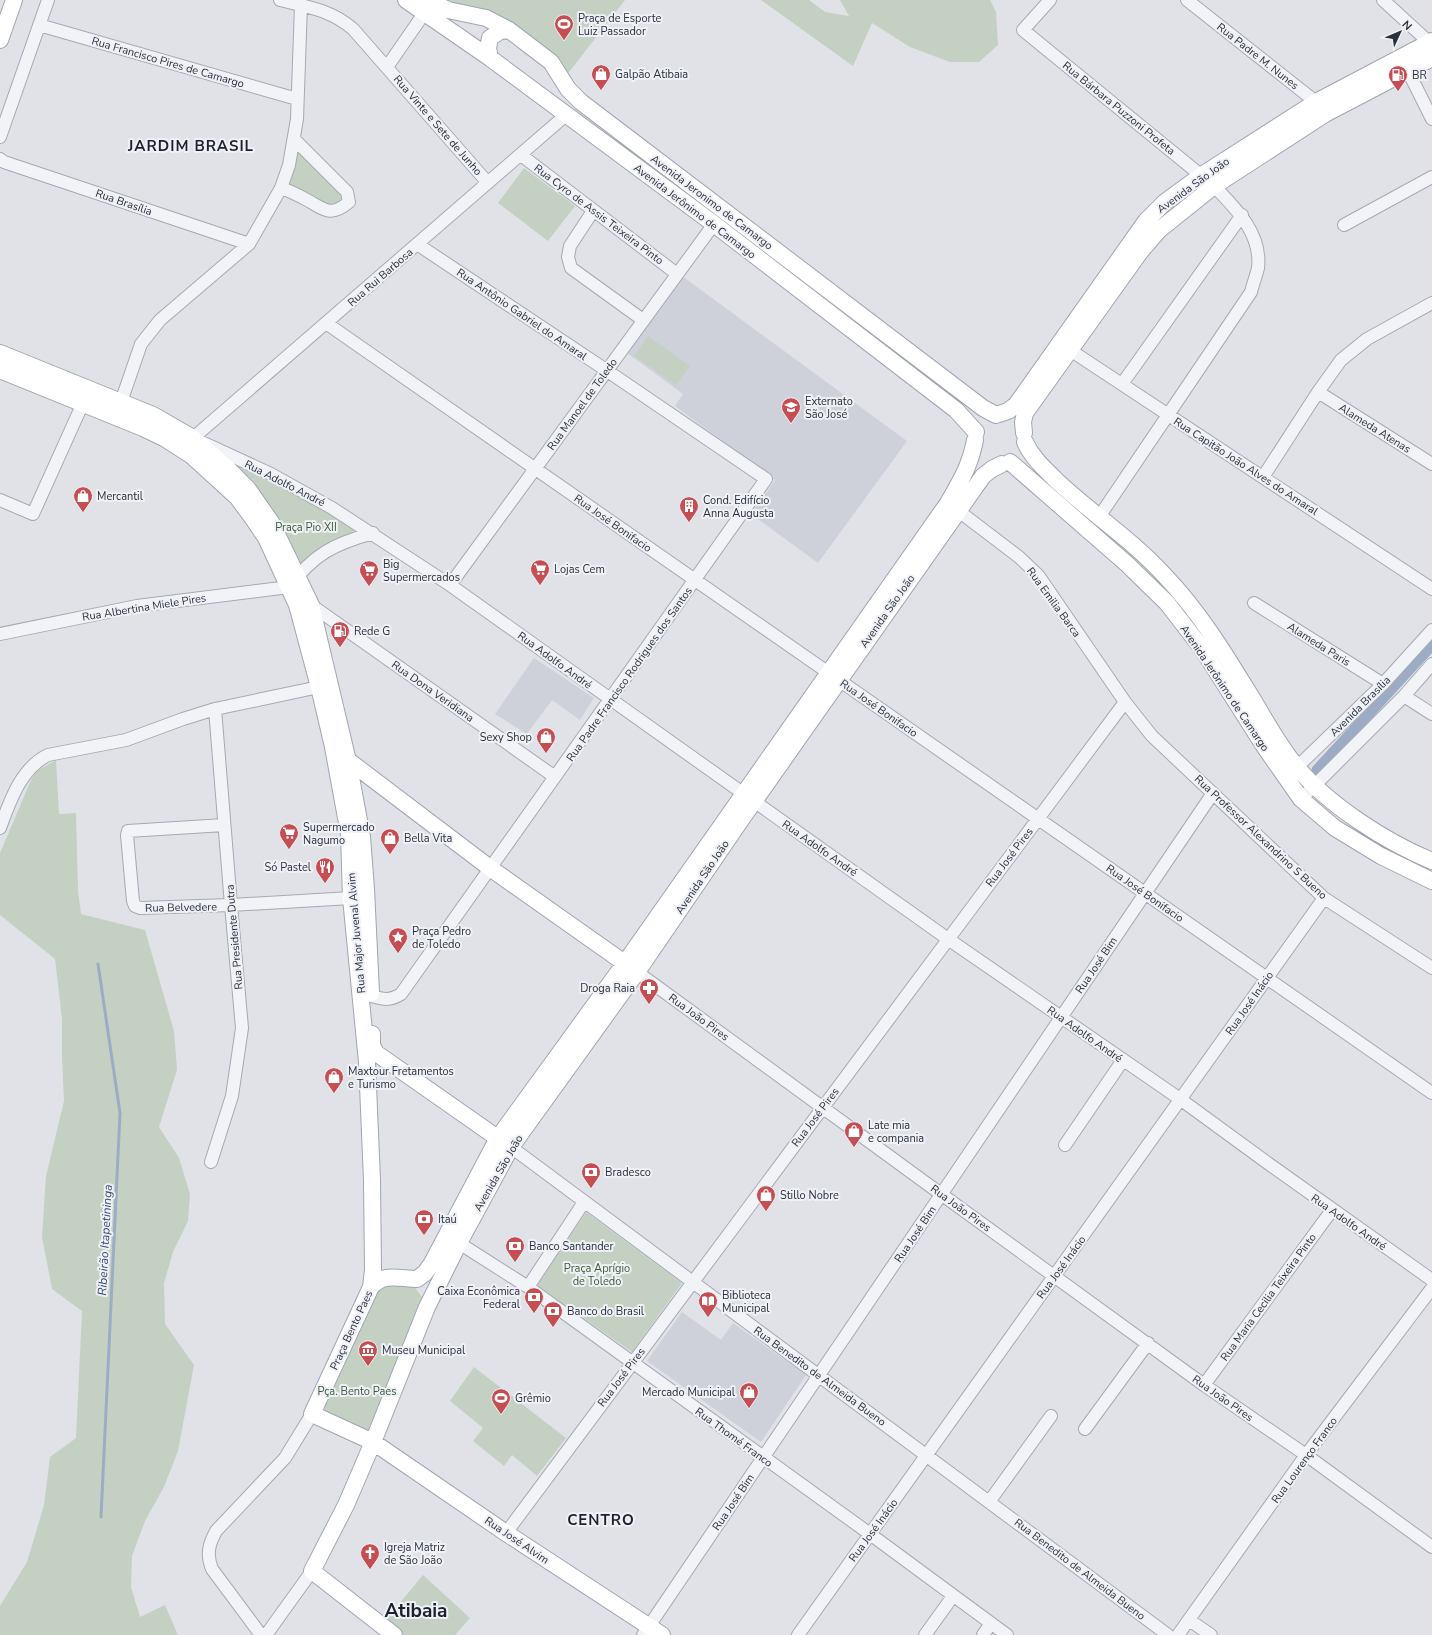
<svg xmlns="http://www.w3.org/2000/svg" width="1432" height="1635" font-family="'Nunito Sans',sans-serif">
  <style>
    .built { fill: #ced1da }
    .green { fill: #c4d1c2 }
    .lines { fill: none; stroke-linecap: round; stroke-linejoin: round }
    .stream { stroke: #9dacc5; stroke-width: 3 }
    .canal { stroke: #9dacc5; stroke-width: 11 }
    .minor-casing { stroke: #a6a9b2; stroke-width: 14 }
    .major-casing { stroke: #a0a5b3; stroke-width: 18 }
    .minor { stroke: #f2f3f6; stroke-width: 12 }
    .major { stroke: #fff; stroke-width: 16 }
    .labels { text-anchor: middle; stroke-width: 4; stroke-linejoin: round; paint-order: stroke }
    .poi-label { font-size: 11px; fill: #2a2f3e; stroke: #eff1f6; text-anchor: start }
    .street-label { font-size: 11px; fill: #2a2f3e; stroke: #eff1f6 }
    .park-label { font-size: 11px; fill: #3b5938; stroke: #eff1f6 }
    .water-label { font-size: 12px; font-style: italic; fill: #374a6f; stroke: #eff1f6 }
    .district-label { font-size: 15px; font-weight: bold; letter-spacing: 1px; fill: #1c202f; stroke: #eff1f6 }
    .town-label { font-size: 19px; font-weight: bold; fill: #1c202f; stroke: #eff1f6 }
  </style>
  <rect width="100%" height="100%" fill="#e0e2e8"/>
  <path class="built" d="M 682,276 L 907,441 L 818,563 L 751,514 L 775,480 L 675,406 L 683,394 L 626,352 Z
    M 534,658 L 594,698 L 580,720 L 552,700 L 527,734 L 495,714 Z
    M 682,1312 L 721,1340 L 733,1323 L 806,1375 L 761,1442 L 647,1361 Z"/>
  <path class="green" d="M 436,0 L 625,0 L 566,76 L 555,57 Z
    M 761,0 L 809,0 L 825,12 L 849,16 L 840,0 L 990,0 L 996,12 L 998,45 L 979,62 L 950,62 L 910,47 L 872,23 L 853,66 Z
    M 296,142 L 345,193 L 344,199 L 333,209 L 283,187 Z
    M 524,168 L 575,206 L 548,241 L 498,203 Z
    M 648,336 L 690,366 L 676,385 L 634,356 Z
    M 203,445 L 271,477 L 368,533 L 298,572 Z
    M 56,760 L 59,814 L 76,813 L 78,891 L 81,914 L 145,930 L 174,1031 L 177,1070 L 159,1127 L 179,1158 L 190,1194 L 188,1221 L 173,1252 L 164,1283 L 165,1324 L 194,1365 L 178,1451 L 164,1487 L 145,1521 L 132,1556 L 131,1587 L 140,1617 L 165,1605 L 178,1635 L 0,1635 L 0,1606 L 27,1562 L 44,1505 L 50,1457 L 76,1438 L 82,1311 L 52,1289 L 42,1237 L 46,1176 L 64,1101 L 62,1057 L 62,1019 L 55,959 L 0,915 L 0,853 L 31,780 L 37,771 Z
    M 586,1212 L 682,1283 L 632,1352 L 537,1285 Z
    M 411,1282 L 422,1297 L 425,1305 L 369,1432 L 319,1408 L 377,1283 Z
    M 474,1367 L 566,1438 L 537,1476 L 512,1455 L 504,1466 L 473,1441 L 483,1428 L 450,1401 Z
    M 423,1575 L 470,1618 L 455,1635 L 403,1635 L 385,1621 Z"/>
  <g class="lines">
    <path class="stream" d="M 98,964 L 120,1113 L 101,1517"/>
    <path class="canal" d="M 1317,770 L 1432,645"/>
    <g class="minor-casing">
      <path id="minor" d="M 280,0 C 308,7 331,10 353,29 L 488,183
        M 1050,0 L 1023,30 L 1214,186 C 1235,208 1262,233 1258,268 C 1256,276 1253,284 1251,292 L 1099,517
        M 1187,0 L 1316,102 L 1321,109
        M 1383,0 L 1432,45
        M 39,25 L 297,99
        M 1404,63 L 1432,119
        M 387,67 L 425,12
        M 566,115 L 193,438 L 271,474 L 332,508 L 450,585 L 948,939 L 1180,1099 L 1269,1164 L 1432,1280
        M 0,137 L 48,0
        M 521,155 L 677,274
        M 0,159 L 4,162 L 249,244
        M 281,188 C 290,191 298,195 307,200 C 324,209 330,218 349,202 L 347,192 L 294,139
        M 593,211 L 570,246 L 568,257 L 571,268 L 643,320
        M 1344,225 L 1432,177
        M 326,323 L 1432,1093
        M 1064,346 L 1432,589
        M 1122,384 L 1242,215
        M 1318,392 L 1432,464
        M 121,402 L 141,344 L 160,320 L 249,244 L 281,188 L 289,165 L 297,119 L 301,5
        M 1263,477 L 1318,392 L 1341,360 L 1367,339 L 1432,303
        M 0,500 L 33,514 L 83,403
        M 952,506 L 1019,557 L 1038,575 L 1125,702 L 1152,736 L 1324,898 L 1432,968
        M 450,585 L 714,224
        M 1254,603 L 1383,684
        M 311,605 L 555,777
        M 0,634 L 137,606 L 289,587 C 314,554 334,544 373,533
        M 1404,696 L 1432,714
        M 1291,773 L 1383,684 L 1432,630
        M 1301,799 L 1404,696 L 1432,664
        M 224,825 L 128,831 L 127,835 L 133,901 L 135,906 L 140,908 L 231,905 L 351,898 L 358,894
        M 0,828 C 10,801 21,768 48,755 L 126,740 L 183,719 L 215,709 L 319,687 L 326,682
        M 637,972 L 941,1194 L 1204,1385 L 1306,1455 L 1432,1547
        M 362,994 C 378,996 385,1004 401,994 L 766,479 L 606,370 L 417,244
        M 1065,1145 L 1123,1060
        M 511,1147 L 1168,1635
        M 211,1162 L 232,1096 L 242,1028 L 231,905 L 215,709
        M 459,1243 L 528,1287 L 870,1534 L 1007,1635
        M 528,1287 L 584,1202
        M 1204,1385 L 1332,1210
        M 1085,1429 L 1148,1343
        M 989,1502 L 1051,1416
        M 506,1533 L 1125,702
        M 1189,1620 L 1211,1635
        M 261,1635 L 212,1569 C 206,1554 209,1544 216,1531 L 285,1458 L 312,1414
        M 266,1635 L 312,1571
        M 643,1635 L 1213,793
        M 798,1635 L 1324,898
        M 925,1635 L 953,1596
        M 983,1635 L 991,1623
        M 1178,1635 L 1306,1455 L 1432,1288"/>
    </g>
    <g class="major-casing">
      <path id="major" d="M 406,0 L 490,58 L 714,224 L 956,410 L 976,432
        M 428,0 L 448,10 L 486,18 L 509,30 L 551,62 L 568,89 L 581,102 L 983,408 L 996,415
        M 0,40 L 14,0
        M 490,58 L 488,48 L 490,38 L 500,31 L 509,30
        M 0,353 L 153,415 L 193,438 L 225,466 L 248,489 L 271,522 L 311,605 L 348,761 L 362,837 L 366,889 L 371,993
        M 0,370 L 143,428 L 164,438 L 192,456 L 237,497 L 254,520 L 266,538 L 297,605 L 319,687 L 333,747 L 349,834 L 351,898 L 367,1062 L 372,1180 L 373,1270 L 371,1287
        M 999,414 L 1008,411 L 1016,405 L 1146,221 L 1165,202 L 1202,175 L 1316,102 L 1432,41
        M 1024,433 L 1023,422 L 1025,413 L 1140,252 L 1159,230 L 1214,186 L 1325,114 L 1432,58
        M 1025,442 C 1032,458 1045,469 1057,481 C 1092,514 1134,541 1166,577 C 1202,615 1228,659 1255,703 C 1268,725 1280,747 1296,766 C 1328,805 1386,842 1432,861
        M 1010,462 L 1127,564 L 1167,603 L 1201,647 L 1264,746 L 1301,799 L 1335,828 L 1381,856 L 1432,881
        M 345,758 L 490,868 L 633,969
        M 372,1034 L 372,1045 L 376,1053 L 506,1144
        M 394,1635 L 312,1571 L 346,1505 L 373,1442 L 427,1307 L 459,1243 L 511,1147 L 637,972 L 743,817 L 983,476 L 992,469 L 1002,464
        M 662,1635 L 506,1533 L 373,1442 L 312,1414 L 371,1287 C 384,1272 400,1279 417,1279 L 425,1273 L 432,1263 L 498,1138 L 625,963 L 948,503 C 961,480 970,466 975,440"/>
    </g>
    <use href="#minor" class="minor"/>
    <use href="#major" class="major"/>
  </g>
  <defs>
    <g id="stadium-pin" transform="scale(1)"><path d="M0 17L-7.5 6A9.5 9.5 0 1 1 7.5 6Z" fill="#c44e52" stroke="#eff1f6"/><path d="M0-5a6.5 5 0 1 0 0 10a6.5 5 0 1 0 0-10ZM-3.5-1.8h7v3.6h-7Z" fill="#fff"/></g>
    <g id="shop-pin" transform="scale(1)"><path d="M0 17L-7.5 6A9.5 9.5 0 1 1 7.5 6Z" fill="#c44e52" stroke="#eff1f6"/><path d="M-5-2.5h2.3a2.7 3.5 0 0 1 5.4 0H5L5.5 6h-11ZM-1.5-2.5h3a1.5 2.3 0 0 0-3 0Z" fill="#fff"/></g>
    <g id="fuel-pin" transform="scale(1)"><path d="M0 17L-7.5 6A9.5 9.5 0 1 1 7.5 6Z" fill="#c44e52" stroke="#eff1f6"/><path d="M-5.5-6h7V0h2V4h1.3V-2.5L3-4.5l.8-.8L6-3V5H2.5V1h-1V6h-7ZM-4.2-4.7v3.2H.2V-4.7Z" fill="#fff"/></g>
    <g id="school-pin" transform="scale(1)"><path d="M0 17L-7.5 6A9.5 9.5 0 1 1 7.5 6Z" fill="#c44e52" stroke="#eff1f6"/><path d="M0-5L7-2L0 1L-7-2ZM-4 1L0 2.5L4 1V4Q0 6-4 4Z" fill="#fff"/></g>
    <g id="building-pin" transform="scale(1)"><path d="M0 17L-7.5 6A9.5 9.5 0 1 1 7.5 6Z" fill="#c44e52" stroke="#eff1f6"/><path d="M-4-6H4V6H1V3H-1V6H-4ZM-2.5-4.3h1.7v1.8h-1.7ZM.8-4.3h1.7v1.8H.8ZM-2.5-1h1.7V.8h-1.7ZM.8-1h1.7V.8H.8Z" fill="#fff"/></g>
    <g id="supermarket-pin" transform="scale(1)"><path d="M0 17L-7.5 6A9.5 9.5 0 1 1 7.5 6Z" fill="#c44e52" stroke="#eff1f6"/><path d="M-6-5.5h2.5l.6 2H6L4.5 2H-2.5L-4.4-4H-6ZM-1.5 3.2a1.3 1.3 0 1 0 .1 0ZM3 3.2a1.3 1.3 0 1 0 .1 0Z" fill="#fff"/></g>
    <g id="restaurant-pin" transform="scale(1)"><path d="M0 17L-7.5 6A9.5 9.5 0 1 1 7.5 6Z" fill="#c44e52" stroke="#eff1f6"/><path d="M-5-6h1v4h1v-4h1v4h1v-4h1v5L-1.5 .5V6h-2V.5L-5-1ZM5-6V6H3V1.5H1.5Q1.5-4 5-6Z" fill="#fff"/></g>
    <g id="sight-pin" transform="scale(1)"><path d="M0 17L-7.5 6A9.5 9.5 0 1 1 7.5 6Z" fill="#c44e52" stroke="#eff1f6"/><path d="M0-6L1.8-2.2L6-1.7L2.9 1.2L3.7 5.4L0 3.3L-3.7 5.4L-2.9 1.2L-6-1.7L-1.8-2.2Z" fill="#fff"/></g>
    <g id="pharmacy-pin" transform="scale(1)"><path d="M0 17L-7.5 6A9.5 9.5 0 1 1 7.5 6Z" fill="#c44e52" stroke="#eff1f6"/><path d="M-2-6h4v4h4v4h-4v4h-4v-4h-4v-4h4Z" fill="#fff"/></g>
    <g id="bank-pin" transform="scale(1)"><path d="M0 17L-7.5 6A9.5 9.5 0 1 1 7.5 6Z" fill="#c44e52" stroke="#eff1f6"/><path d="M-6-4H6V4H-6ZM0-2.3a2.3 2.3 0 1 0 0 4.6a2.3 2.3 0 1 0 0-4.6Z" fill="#fff"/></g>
    <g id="library-pin" transform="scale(1)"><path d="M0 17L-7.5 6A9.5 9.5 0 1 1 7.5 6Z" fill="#c44e52" stroke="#eff1f6"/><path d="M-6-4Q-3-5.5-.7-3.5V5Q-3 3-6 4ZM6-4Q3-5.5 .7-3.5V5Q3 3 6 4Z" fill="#fff"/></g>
    <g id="museum-pin" transform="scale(1)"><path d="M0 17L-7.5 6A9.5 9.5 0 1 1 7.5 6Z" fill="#c44e52" stroke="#eff1f6"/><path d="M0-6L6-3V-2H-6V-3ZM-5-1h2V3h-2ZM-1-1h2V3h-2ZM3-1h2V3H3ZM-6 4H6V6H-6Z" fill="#fff"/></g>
    <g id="church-pin" transform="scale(1)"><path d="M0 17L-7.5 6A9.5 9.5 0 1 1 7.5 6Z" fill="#c44e52" stroke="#eff1f6"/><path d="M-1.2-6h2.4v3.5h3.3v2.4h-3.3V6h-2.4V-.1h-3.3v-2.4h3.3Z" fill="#fff"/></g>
  </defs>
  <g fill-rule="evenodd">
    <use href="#stadium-pin" x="564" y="24"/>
    <use href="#shop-pin" x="601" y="74"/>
    <use href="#fuel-pin" x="1398" y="75"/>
    <use href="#school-pin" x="791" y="407"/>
    <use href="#shop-pin" x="83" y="496"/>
    <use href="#building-pin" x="689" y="506"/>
    <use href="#supermarket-pin" x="540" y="569"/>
    <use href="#supermarket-pin" x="369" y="570"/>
    <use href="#fuel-pin" x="340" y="631"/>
    <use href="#shop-pin" x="546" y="737"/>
    <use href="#supermarket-pin" x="289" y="833"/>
    <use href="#shop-pin" x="390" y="838"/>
    <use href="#restaurant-pin" x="325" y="867"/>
    <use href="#sight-pin" x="398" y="937"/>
    <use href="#pharmacy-pin" x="649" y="988"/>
    <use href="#shop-pin" x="334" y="1077"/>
    <use href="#shop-pin" x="854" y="1131"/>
    <use href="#bank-pin" x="591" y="1172"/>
    <use href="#shop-pin" x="766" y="1195"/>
    <use href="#bank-pin" x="424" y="1219"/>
    <use href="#bank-pin" x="515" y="1246"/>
    <use href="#bank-pin" x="534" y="1297"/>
    <use href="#library-pin" x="708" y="1301"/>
    <use href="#bank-pin" x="553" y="1311"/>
    <use href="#museum-pin" x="368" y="1350"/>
    <use href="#shop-pin" x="749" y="1392"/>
    <use href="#stadium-pin" x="501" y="1398"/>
    <use href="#church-pin" x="370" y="1553"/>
  </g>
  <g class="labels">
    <g class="poi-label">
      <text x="578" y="22">Praça de Esporte<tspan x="578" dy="13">Luiz Passador</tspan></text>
      <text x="615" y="78">Galpão Atibaia</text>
      <text x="1412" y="79">BR</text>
      <text x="805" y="405">Externato<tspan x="805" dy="13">São José</tspan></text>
      <text x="97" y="500">Mercantil</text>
      <text x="703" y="504">Cond. Edifício<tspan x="703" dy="13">Anna Augusta</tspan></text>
      <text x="383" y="568">Big<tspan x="383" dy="13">Supermercados</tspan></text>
      <text x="554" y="573">Lojas Cem</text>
      <text x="354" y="635">Rede G</text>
      <text x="532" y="741" text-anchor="end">Sexy Shop</text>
      <text x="303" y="831">Supermercado<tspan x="303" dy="13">Nagumo</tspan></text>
      <text x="404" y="842">Bella Vita</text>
      <text x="311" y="871" text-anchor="end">Só Pastel</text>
      <text x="412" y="935">Praça Pedro<tspan x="412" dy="13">de Toledo</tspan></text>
      <text x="635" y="992" text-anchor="end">Droga Raia</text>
      <text x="348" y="1075">Maxtour Fretamentos<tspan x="348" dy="13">e Turismo</tspan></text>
      <text x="868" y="1129">Late mia<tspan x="868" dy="13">e compania</tspan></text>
      <text x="605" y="1176">Bradesco</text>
      <text x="780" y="1199">Stillo Nobre</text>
      <text x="438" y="1223">Itaú</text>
      <text x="529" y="1250">Banco Santander</text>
      <text x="520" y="1295" text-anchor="end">Caixa Econômica<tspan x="520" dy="13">Federal</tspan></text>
      <text x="722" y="1299">Biblioteca<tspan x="722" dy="13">Municipal</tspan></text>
      <text x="567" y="1315">Banco do Brasil</text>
      <text x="382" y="1354">Museu Municipal</text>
      <text x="735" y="1396" text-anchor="end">Mercado Municipal</text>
      <text x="515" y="1402">Grêmio</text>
      <text x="384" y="1551">Igreja Matriz<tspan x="384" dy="13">de São João</tspan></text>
    </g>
    <g class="street-label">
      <text transform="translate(1258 56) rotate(38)" y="4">Rua Padre M. Nunes</text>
      <text transform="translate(168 62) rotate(16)" y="4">Rua Francisco Pires de Camargo</text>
      <text transform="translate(1119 108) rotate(39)" y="4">Rua Bárbara Puzzoni Profeta</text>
      <text transform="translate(438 125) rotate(49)" y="4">Rua Vinte e Sete de Junho</text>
      <text transform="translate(1193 185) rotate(-36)" y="4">Avenida São João</text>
      <text transform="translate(124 202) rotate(19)" y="4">Rua Brasília</text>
      <text transform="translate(712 202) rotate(37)" y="4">Avenida Jeronimo de Camargo</text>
      <text transform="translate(695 211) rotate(37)" y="4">Avenida Jerônimo de Camargo</text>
      <text transform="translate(599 214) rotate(37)" y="4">Rua Cyro de Assis Teixeira Pinto</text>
      <text transform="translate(380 277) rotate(-41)" y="4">Rua Rui Barbosa</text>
      <text transform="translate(522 314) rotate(34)" y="4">Rua Antônio Gabriel do Amaral</text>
      <text transform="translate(582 404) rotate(-54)" y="4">Rua Manoel de Toledo</text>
      <text transform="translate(1375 428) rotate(32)" y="4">Alameda Atenas</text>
      <text transform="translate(1246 466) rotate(33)" y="4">Rua Capitão João Alves do Amaral</text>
      <text transform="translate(285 483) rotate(27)" y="4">Rua Adolfo André</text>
      <text transform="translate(613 523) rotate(35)" y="4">Rua José Bonifacio</text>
      <text transform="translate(1054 602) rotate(54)" y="4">Rua Emilia Barca</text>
      <text transform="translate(144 607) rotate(-9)" y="4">Rua Albertina Miele Pires</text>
      <text transform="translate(887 611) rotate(-55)" y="4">Avenida São João</text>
      <text transform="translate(1319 644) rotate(32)" y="4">Alameda Paris</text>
      <text transform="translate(555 660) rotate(36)" y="4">Rua Adolfo André</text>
      <text transform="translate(629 674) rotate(-55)" y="4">Rua Padre Francisco Rodrigues dos Santos</text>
      <text transform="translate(1225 688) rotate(56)" y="4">Avenida Jerônimo de Camargo</text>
      <text transform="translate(433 691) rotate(35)" y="4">Rua Dona Veridiana</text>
      <text transform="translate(1360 706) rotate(-45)" y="4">Avenida Brasília</text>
      <text transform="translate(879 708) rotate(35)" y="4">Rua José Bonifacio</text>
      <text transform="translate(1261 837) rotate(43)" y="4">Rua Professor Alexandrino S Bueno</text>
      <text transform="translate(820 848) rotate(35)" y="4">Rua Adolfo André</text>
      <text transform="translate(1009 857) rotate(-53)" y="4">Rua José Pires</text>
      <text transform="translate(702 877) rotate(-56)" y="4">Avenida São João</text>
      <text transform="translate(1145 893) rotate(35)" y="4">Rua José Bonifacio</text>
      <text transform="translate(181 907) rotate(-1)" y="4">Rua Belvedere</text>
      <text transform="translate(356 933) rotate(-95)" y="4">Rua Major Juvenal Alvim</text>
      <text transform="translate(234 937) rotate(-95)" y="4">Rua Presidente Dutra</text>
      <text transform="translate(1096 965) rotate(-56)" y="4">Rua José Bim</text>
      <text transform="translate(1249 1003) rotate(-55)" y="4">Rua José Inácio</text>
      <text transform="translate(699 1017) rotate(36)" y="4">Rua João Pires</text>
      <text transform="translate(1085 1034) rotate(35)" y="4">Rua Adolfo André</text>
      <text transform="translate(815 1117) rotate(-53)" y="4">Rua José Pires</text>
      <text transform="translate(498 1173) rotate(-60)" y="4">Avenida São João</text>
      <text transform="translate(961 1208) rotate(36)" y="4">Rua João Pires</text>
      <text transform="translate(1349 1222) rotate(35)" y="4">Rua Adolfo André</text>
      <text transform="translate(915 1234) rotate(-56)" y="4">Rua José Bim</text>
      <text transform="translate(1061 1267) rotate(-54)" y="4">Rua José Inácio</text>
      <text transform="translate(1268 1297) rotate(-54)" y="4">Rua Maria Cecilia Teixeira Pinto</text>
      <text transform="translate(351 1330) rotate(-65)" y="4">Praça Bento Paes</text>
      <text transform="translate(820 1376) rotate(36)" y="4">Rua Benedito de Almeida Bueno</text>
      <text transform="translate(621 1377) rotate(-53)" y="4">Rua José Pires</text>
      <text transform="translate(1223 1398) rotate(35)" y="4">Rua João Pires</text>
      <text transform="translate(734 1437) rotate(36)" y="4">Rua Thomé Franco</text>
      <text transform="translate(1304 1460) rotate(-54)" y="4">Rua Lourenço Franco</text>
      <text transform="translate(733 1502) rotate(-56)" y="4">Rua José Bim</text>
      <text transform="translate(873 1530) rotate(-54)" y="4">Rua José Inácio</text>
      <text transform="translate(517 1540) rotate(34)" y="4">Rua José Alvim</text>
      <text transform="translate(1080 1569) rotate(37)" y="4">Rua Benedito de Almeida Bueno</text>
    </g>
    <g class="park-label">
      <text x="306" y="531">Praça Pio XII</text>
      <text x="597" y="1272">Praça Aprígio<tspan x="597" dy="13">de Toledo</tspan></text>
      <text x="357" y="1395">Pça. Bento Paes</text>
    </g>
    <g class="water-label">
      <text transform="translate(105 1240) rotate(-87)" y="4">Ribeirão Itapetininga</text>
    </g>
    <g class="district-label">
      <text x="191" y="151">JARDIM BRASIL</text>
      <text x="601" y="1525">CENTRO</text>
    </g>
    <g class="town-label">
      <text x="416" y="1617">Atibaia</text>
    </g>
  </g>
  <g transform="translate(1400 32) rotate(46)" stroke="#eff1f6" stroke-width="3" paint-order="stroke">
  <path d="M0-3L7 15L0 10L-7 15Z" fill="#2a2f3e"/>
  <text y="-6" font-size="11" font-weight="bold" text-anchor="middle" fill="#2a2f3e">N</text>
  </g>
</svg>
